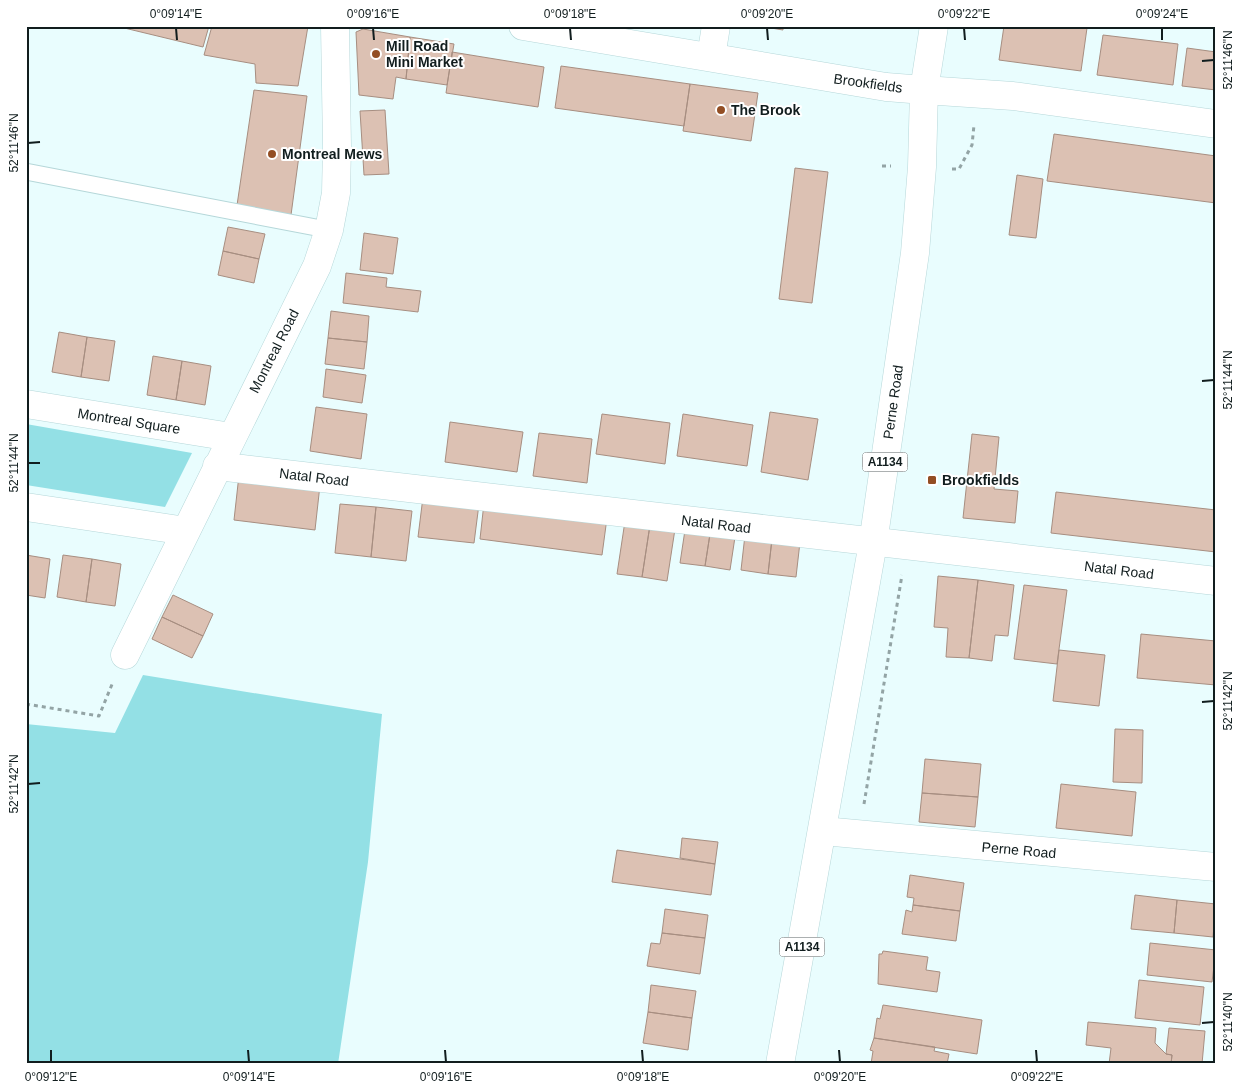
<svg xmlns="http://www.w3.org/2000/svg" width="1242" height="1090" font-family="Helvetica,sans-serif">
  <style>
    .green { fill: #93e0e5 }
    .building { fill: #dcc1b3; stroke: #a78e81 }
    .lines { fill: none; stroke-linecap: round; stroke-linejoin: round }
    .lane-casing { stroke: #b5d7d9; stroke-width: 18 }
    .street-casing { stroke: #b5d7d9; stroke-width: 29 }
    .secondary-casing { stroke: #b5d7d9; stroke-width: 29 }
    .primary-casing { stroke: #b5d7d9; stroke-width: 29 }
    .path { stroke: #93a4a5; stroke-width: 3; stroke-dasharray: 4 4; stroke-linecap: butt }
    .lane { stroke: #fff; stroke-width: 16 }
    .street { stroke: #fff; stroke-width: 28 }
    .secondary { stroke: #fff; stroke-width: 28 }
    .primary { stroke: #fff; stroke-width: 28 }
    .ticks { fill: none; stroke: #111d1e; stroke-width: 2 }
    .poi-dot { fill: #934e24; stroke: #fff; stroke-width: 2 }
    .labels { text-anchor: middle; stroke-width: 4; stroke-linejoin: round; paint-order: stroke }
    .shield { fill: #fff; stroke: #586162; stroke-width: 1 }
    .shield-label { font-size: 12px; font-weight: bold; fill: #111d1e }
    .poi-label { font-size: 14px; font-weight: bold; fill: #111d1e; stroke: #fff; text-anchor: start }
    .street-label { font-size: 14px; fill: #111d1e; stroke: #fff }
    .neatline { fill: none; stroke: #111d1e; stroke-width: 2 }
    .ticks-label { font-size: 12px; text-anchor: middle; fill: #111d1e }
  </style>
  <rect width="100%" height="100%" fill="#e9fdfe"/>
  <path class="green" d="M 26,424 L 192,453 L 165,507 L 26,485 Z
    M 143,675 L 382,714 L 368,862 L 338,1064 L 26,1064 L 26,724 L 115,733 Z"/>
  <path class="building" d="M 116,26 L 209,26 L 203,47 Z
    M 212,26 L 308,26 L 298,86 L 256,83 L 255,64 L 204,55 Z
    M 759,26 L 783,26 L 783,30 Z
    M 1004,26 L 1087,28 L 1081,71 L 999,60 Z
    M 363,29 L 410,37 L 406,79 L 396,77 L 393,99 L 359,95 L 356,32 Z
    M 1103,35 L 1178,44 L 1173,85 L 1097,75 Z
    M 410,37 L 454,44 L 447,85 L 406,79 Z
    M 1187,48 L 1216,52 L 1216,90 L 1182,86 Z
    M 452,52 L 544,67 L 538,107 L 446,93 Z
    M 561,66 L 690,84 L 684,126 L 555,108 Z
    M 690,84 L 758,93 L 751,141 L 683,131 Z
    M 254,90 L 307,96 L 291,215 L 236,212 Z
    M 385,110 L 389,174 L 364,175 L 360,111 Z
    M 1054,134 L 1216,156 L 1216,203 L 1047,181 Z
    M 795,168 L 828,172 L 812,303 L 779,299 Z
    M 1017,175 L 1043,179 L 1036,238 L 1009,235 Z
    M 228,227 L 265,234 L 259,259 L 223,251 Z
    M 364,233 L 398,238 L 393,274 L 360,270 Z
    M 223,251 L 259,259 L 254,283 L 218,275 Z
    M 346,273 L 387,278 L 386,287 L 421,291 L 418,312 L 343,303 Z
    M 331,311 L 369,316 L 367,342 L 328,338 Z
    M 59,332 L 87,337 L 81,377 L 52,372 Z
    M 87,337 L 115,341 L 109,381 L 81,377 Z
    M 328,338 L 367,342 L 364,369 L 325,364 Z
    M 153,356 L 182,361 L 176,400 L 147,395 Z
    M 182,361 L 211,366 L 205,405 L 176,400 Z
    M 326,369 L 366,375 L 362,403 L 323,397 Z
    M 316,407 L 367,414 L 361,459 L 310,451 Z
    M 770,412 L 818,419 L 808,480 L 761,472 Z
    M 602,414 L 670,423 L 665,464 L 596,454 Z
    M 683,414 L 753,425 L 747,466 L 677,456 Z
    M 450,422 L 523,432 L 517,472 L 445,462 Z
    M 539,433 L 592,439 L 587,483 L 533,476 Z
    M 972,434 L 999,437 L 994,489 L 1018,491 L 1015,523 L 963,518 Z
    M 239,475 L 320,485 L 315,530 L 234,520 Z
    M 1056,492 L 1216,510 L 1216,552 L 1051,533 Z
    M 423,497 L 479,504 L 474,543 L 418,537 Z
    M 484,503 L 607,518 L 602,555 L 480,539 Z
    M 340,504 L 376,507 L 371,557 L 335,553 Z
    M 376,507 L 412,511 L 406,561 L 371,557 Z
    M 625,521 L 650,525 L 642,577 L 617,574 Z
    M 650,525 L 675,529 L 667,581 L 642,577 Z
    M 685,530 L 710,534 L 705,566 L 680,563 Z
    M 710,534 L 735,537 L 730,570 L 705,566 Z
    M 745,535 L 772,539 L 768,574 L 741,570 Z
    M 772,539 L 800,542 L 796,577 L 768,574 Z
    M 26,555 L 50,559 L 45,598 L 26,595 Z
    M 63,555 L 92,559 L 86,602 L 57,597 Z
    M 92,559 L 121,564 L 115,606 L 86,602 Z
    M 938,576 L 978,580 L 969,658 L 946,657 L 948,628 L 934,627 Z
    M 978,580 L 1014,585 L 1008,636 L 995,635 L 992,661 L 969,658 Z
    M 1024,585 L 1067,590 L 1057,664 L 1014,659 Z
    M 173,595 L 213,614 L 203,636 L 162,617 Z
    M 162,617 L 203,636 L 192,658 L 152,639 Z
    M 1141,634 L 1216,641 L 1216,685 L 1137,678 Z
    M 1059,650 L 1105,655 L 1099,706 L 1053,701 Z
    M 1115,729 L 1143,730 L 1142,783 L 1113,782 Z
    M 925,759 L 981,764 L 978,797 L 922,793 Z
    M 1061,784 L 1136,792 L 1132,836 L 1056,828 Z
    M 922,793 L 978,797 L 975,827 L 919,822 Z
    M 682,838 L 718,842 L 715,864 L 680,858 Z
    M 617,850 L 715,864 L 711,895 L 612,882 Z
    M 910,875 L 964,883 L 960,911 L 913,905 L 914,898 L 907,897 Z
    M 1135,895 L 1177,900 L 1174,933 L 1131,929 Z
    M 1177,900 L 1216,904 L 1213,937 L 1174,933 Z
    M 913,905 L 960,911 L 956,941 L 902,934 L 906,910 L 912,912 Z
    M 665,909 L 708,915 L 705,938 L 662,933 Z
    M 662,933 L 705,938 L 700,974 L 647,966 L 651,943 L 660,944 Z
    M 1150,943 L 1216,950 L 1212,982 L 1147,975 Z
    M 883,951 L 928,957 L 926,970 L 940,972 L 937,992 L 878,984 L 879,954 L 882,954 Z
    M 1139,980 L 1204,987 L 1200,1025 L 1135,1018 Z
    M 651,985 L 696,991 L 692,1018 L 648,1012 Z
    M 883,1005 L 982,1020 L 977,1054 L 874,1038 L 877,1018 L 880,1019 Z
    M 648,1012 L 692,1018 L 688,1050 L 643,1043 Z
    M 1088,1022 L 1156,1028 L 1155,1043 L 1166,1054 L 1172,1055 L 1171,1064 L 1109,1064 L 1111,1048 L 1086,1045 Z
    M 1169,1028 L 1205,1031 L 1202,1064 L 1171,1064 L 1172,1055 L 1166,1054 Z
    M 874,1038 L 935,1047 L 934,1051 L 949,1054 L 947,1064 L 871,1064 L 873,1051 L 870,1050 Z"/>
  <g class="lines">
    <g class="lane-casing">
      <path id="lane" d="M 28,172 L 329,230"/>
    </g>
    <g class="street-casing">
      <path id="street" d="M 711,57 L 716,26
        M 924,90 L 1013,96 L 1216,124
        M 26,404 L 231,437
        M 217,466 L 1216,581
        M 26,507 L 186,531
        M 125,655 L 317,266 L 329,230 L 336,193 L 337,147 L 335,26
        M 823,831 L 1216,867"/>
    </g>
    <g class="secondary-casing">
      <path id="secondary" d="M 523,26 L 886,87 L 924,90"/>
    </g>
    <g class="primary-casing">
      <path id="primary" d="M 780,1064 L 873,543 L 915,253 L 922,167 L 924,90 L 934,26"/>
    </g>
    <path class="path" d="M 882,166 L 891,166
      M 952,169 L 959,169 L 972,145 L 974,125
      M 26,704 L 99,716 L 113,682
      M 864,804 L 902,575"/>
    <use href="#lane" class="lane"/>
    <use href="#street" class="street"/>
    <use href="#secondary" class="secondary"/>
    <use href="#primary" class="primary"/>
  </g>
  <path class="ticks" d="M 176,28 L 177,40M 373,28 L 374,40M 570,28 L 571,40M 767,28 L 768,40M 964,28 L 965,40M 1162,28 L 1162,40M 1202,61 L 1214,60M 28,143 L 40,142M 1202,381 L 1214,380M 28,463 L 40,463M 1202,702 L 1214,701M 28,784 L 40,783M 1202,1023 L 1214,1022M 51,1050 L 51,1062M 248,1050 L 249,1062M 445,1050 L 446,1062M 642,1050 L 643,1062M 839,1050 L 840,1062M 1036,1050 L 1037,1062"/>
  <g class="poi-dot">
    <circle cx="376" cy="54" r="5"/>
    <circle cx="721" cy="110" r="5"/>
    <circle cx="272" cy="154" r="5"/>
    <rect x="927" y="475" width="10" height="10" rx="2.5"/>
  </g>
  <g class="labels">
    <g class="shield">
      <rect x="862.5" y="452.5" width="45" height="19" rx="4"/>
      <rect x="779.5" y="937.5" width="45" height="19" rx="4"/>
    </g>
    <g class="shield-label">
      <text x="885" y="466">A1134</text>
      <text x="802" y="951">A1134</text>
    </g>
    <g class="poi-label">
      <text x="386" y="51">Mill Road<tspan x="386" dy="16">Mini Market</tspan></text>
      <text x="731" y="115">The Brook</text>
      <text x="282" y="159">Montreal Mews</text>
      <text x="942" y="485">Brookfields</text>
    </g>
    <g class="street-label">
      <text transform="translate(868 83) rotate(8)" y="5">Brookfields</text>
      <text transform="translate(274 351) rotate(-63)" y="5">Montreal Road</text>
      <text transform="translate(893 402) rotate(-82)" y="5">Perne Road</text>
      <text transform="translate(129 421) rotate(9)" y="5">Montreal Square</text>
      <text transform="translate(314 477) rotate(7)" y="5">Natal Road</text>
      <text transform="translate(716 524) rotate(7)" y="5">Natal Road</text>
      <text transform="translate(1119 570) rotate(7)" y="5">Natal Road</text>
      <text transform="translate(1019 850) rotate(5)" y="5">Perne Road</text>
    </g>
  </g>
  <rect width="1242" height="1090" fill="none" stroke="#ffffff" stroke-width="55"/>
  <rect x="28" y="28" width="1186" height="1034" class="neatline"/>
  <g class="ticks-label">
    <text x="176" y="18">0°09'14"E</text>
    <text x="373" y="18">0°09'16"E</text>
    <text x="570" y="18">0°09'18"E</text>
    <text x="767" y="18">0°09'20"E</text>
    <text x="964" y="18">0°09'22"E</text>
    <text x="1162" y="18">0°09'24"E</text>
    <text transform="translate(1228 60) rotate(-90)" y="4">52°11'46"N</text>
    <text transform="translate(14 143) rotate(-90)" y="4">52°11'46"N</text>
    <text transform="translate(1228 380) rotate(-90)" y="4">52°11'44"N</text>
    <text transform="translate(14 463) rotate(-90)" y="4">52°11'44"N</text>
    <text transform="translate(1228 701) rotate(-90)" y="4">52°11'42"N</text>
    <text transform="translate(14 784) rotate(-90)" y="4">52°11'42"N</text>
    <text transform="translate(1228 1022) rotate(-90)" y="4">52°11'40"N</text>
    <text x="51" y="1081">0°09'12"E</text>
    <text x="249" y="1081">0°09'14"E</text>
    <text x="446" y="1081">0°09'16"E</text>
    <text x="643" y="1081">0°09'18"E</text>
    <text x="840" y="1081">0°09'20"E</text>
    <text x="1037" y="1081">0°09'22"E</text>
  </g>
</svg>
